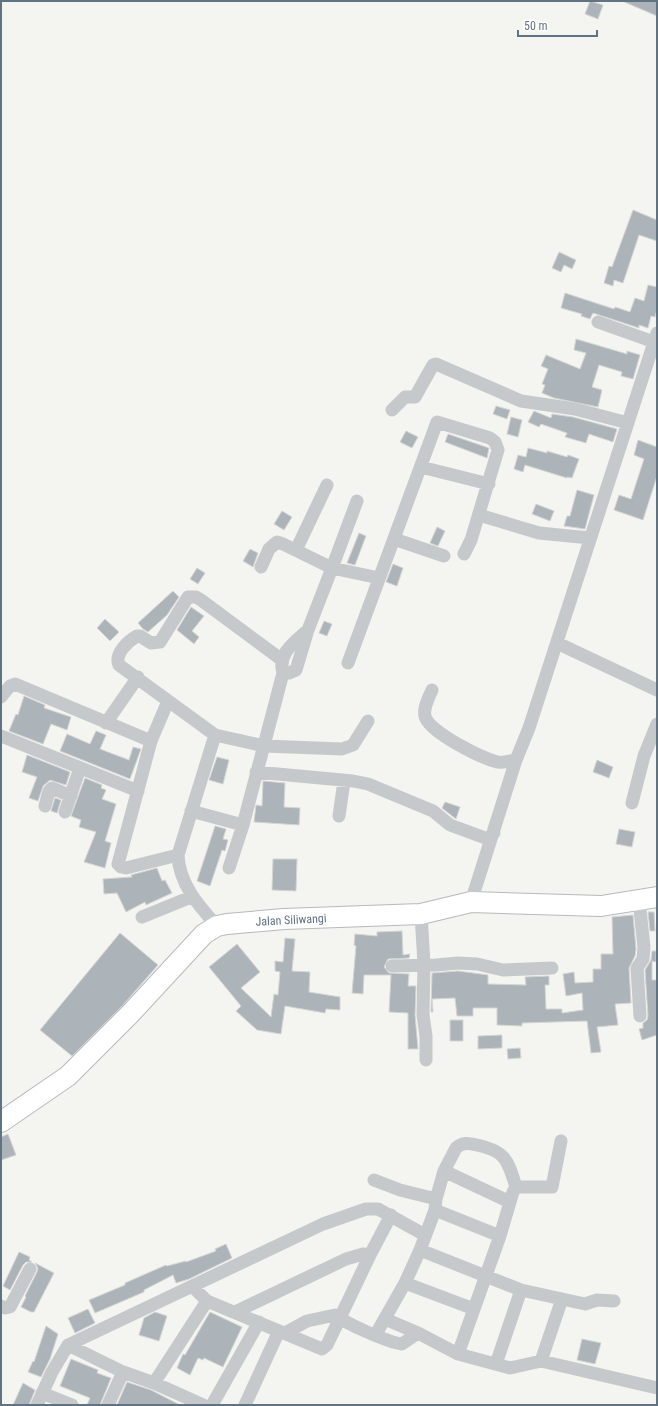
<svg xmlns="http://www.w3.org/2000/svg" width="658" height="1406" font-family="'Roboto Condensed',sans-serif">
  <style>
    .building { fill: #acb4b9; stroke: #d5d5d3 }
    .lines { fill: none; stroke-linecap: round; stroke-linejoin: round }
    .primary-casing { stroke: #b6babe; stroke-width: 22 }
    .street { stroke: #c6c9cc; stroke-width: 13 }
    .primary { stroke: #fff; stroke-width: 20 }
    .labels { text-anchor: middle; stroke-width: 4; stroke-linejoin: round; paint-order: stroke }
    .street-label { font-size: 12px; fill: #617283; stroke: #fff }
  </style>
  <rect width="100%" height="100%" fill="#f4f4f0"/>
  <path class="building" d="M 590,1 L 603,5 L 598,19 L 585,14 Z
    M 622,1 L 657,1 L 657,16 Z
    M 633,210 L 657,220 L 657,241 L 639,235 L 623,283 L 614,280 L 613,286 L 604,283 L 609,266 L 612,267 Z
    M 559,252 L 576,260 L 572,269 L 564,265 L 561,272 L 552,268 Z
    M 648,285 L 657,287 L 657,309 L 655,317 L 651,316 L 648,328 L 639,325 L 639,328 L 593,313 L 590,319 L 581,316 L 582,314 L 561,308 L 565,293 L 614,309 L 615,307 L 630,312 L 635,298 L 644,301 Z
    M 576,339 L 627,354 L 627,351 L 640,355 L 633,379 L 621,376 L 622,372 L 599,365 L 592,387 L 602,390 L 598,407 L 554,398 L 542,393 L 545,385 L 542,384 L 548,369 L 541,366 L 546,355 L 580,369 L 586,353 L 574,350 Z
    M 496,406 L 510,410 L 507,419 L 493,414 Z
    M 534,411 L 551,418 L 552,414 L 573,417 L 617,429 L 613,442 L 589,434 L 586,443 L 565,437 L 567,433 L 541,424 L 539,427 L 528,422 Z
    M 511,417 L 522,420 L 518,437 L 507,434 Z
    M 406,431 L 418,437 L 412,448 L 400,442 Z
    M 448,434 L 489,448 L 487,458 L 445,442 Z
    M 638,440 L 657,447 L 657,476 L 643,520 L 614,510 L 619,495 L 631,499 L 644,459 L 634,455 Z
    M 528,448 L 547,453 L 547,451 L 567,457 L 568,455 L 579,459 L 572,478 L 567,477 L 567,478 L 525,465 L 523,472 L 514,469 L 518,455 L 526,457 Z
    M 577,490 L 594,495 L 585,529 L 564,526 L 567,516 L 570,516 Z
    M 536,504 L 554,511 L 550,521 L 532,514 Z
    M 282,511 L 292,517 L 284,530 L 274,524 Z
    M 437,527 L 445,531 L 438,546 L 430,543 Z
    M 359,533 L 366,536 L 355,565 L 347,563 Z
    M 250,549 L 258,553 L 253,567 L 243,561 Z
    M 393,564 L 403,568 L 397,586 L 386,582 Z
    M 197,568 L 205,573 L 198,584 L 190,579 Z
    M 173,591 L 179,597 L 167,615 L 148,632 L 143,629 L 138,623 Z
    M 191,607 L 204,616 L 192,631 L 199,637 L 194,644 L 177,630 Z
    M 105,619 L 119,632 L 110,641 L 97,628 Z
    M 324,621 L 332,624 L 327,636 L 319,633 Z
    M 24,696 L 45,705 L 44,708 L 71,717 L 67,730 L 51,724 L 43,744 L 9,731 L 16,714 L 18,715 Z
    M 96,731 L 106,735 L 100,749 L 129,760 L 133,747 L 141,749 L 130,779 L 60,751 L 67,734 L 90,744 Z
    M 27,755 L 70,772 L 66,785 L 50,780 L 43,786 L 38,801 L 29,798 L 37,777 L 22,772 Z
    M 217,757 L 229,760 L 223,784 L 209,780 Z
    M 597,760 L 613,767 L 609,778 L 593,772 Z
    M 85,778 L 102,785 L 101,788 L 106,790 L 102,799 L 116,804 L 105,841 L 111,843 L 105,868 L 84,862 L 96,832 L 79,827 L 81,820 L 71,816 Z
    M 263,781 L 285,783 L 284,807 L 300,808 L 299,825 L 254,822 L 256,805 L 262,806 Z
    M 55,798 L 61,800 L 57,813 L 51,811 Z
    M 445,802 L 460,807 L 456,819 L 442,808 Z
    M 215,826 L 226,829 L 223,839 L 228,840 L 225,851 L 222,850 L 210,886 L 197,881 Z
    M 619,829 L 635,832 L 632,847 L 616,844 Z
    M 273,859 L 297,859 L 296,891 L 272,890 Z
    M 157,868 L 162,881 L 165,880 L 172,893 L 146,905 L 145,902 L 126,912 L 117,893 L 104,894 L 103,879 L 132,877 L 131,875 Z
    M 648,912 L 654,912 L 655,931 L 650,931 Z
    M 633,915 L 636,949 L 635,956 L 629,968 L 631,1003 L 615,1004 L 618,1025 L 597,1027 L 601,1052 L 591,1053 L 587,1021 L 522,1023 L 522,1026 L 497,1025 L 497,1008 L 473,1008 L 473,1016 L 457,1016 L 455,998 L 432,999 L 433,1012 L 431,1012 L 432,973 L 458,971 L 488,975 L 488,984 L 526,985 L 525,977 L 549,976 L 549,985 L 545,985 L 546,1009 L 562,1009 L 562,1013 L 583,1010 L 582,993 L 566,996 L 563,974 L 574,972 L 575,983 L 593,982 L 593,969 L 601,969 L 601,954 L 613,954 L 612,917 Z
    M 402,931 L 403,955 L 410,954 L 409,958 L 388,959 L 384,967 L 389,973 L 409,974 L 408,986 L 416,986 L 415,1015 L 418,1049 L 408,1049 L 408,1013 L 389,1012 L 391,975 L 364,975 L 363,994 L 352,993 L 356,946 L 354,945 L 355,934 L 377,936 L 377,932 Z
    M 120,933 L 158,965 L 122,1006 L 72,1056 L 40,1030 Z
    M 285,938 L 295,939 L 292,971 L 310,972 L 309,992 L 340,997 L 340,1010 L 326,1009 L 325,1013 L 285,1006 L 281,1034 L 257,1030 L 236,1011 L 241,1006 L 209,967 L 237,944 L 260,972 L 241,988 L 271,1017 L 274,994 L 278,995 L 280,972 L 275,971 L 275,961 L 283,962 Z
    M 652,951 L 656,951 L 656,962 L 652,961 L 652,980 L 657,980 L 657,1035 L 642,1040 L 639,1029 L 643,1028 L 643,1023 L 647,1020 L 648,1016 L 645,970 L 651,960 Z
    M 450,1020 L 463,1020 L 463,1041 L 450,1041 Z
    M 502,1035 L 502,1048 L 478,1049 L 478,1036 Z
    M 520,1048 L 521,1058 L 508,1059 L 507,1049 Z
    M 8,1134 L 16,1155 L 1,1160 L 1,1137 Z
    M 226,1244 L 232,1258 L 189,1279 L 176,1283 L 173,1275 L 144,1290 L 144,1292 L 95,1313 L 89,1300 L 125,1285 L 125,1283 L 166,1265 L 167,1266 L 186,1261 L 186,1262 L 216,1251 L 215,1249 Z
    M 19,1252 L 30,1257 L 29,1260 L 32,1262 L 26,1262 L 23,1265 L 10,1290 L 3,1286 Z
    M 35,1263 L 54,1273 L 34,1312 L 31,1312 L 21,1307 L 26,1297 L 25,1296 L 37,1272 L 38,1268 Z
    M 88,1309 L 95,1323 L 75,1333 L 68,1318 Z
    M 155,1312 L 167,1316 L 159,1341 L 139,1335 L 144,1318 Z
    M 210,1312 L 242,1327 L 223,1367 L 204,1358 L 203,1360 L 198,1358 L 190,1375 L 177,1368 L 183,1354 L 185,1355 Z
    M 46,1326 L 58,1334 L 50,1359 L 41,1377 L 28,1372 L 33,1361 L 34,1362 Z
    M 582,1339 L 601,1343 L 595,1364 L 577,1360 Z
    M 71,1359 L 98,1370 L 97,1373 L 111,1378 L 100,1405 L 87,1405 L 90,1398 L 60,1386 Z
    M 127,1382 L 151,1390 L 180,1405 L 117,1405 Z
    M 23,1383 L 35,1390 L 29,1405 L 13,1405 Z"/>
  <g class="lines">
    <g class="primary-casing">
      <path id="primary" d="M 1,1122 L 68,1076 L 130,1014 L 204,934 L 217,926 L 227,924 L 284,919 L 421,914 L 471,902 L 601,906 L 657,897"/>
    </g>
    <path class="street" d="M 598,322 L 654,342
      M 392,410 L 405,397 L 415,397 L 433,365 L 436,364 L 521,401 L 575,409 L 628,423
      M 421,467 L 489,484
      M 479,515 L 539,533 L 590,538
      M 394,539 L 444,556
      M 296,550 L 327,485
      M 261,567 L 269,549 L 277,542 L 283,544 L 332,568 L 357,501
      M 557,643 L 657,690
      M 348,663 L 437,422 L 490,438 L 495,442 L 498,450 L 471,540 L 464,554
      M 283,673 L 289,673 L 296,670 L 308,630 L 332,568 L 379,578
      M 432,690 C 429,697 423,708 425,716 C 428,732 482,758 497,762 C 502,763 510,761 516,760
      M 1,697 L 10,686 L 15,684 L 151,741
      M 168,701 L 151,741 L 118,864 L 121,867 L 126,868 L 178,855
      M 106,723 L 138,677
      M 215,735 L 264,746 L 342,749 L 353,745 L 368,721
      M 1,736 L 138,791
      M 256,772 L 353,781 L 368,784 L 433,811 L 450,825 L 488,839 L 494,833
      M 632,803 L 644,756 L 657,724
      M 45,806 L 49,791 L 52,788 L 71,796
      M 191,811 L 243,825
      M 65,812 L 80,768
      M 339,816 L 344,781
      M 229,868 L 243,825 L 283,673 C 277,653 295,642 308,630
      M 639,900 L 644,947 L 643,959 L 637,968 L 640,1016
      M 471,902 L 516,760 L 529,728 L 657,333
      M 421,914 L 424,964 L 423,1015 L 426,1036 L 426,1060
      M 142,917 L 191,897
      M 217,926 C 199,906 179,884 178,855 L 215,735 L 119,665 C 114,654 128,641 137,636 L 140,636 L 151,643 L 160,642 L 188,597 L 196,597 L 201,600 L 282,660
      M 392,966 L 436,965 L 458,963 L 477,964 L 503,970 L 552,968
      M 444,1171 L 510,1202
      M 374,1180 L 400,1190 L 436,1199
      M 516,1187 L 552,1187 L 561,1141
      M 435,1210 L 500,1236
      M 420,1250 L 521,1290 L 585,1304 L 597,1300 L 614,1301
      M 405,1283 L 474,1309
      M 192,1286 L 207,1301 L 322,1349 L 327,1345 L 370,1255
      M 1,1306 L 5,1308 L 10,1307 L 30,1269
      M 235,1312 L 346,1259 L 363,1254 L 370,1255 L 391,1215
      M 385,1319 L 418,1333
      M 285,1333 L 307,1321 L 335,1315 C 347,1324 387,1342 402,1344 L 418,1333 L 458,1354 L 510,1368 L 541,1361 L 657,1388
      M 376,1334 L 405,1283 L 420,1250 L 435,1210 L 436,1199 L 444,1171 L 456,1148 C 463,1142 468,1143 477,1145 C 506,1151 508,1161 516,1187
      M 68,1345 L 123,1372 L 154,1383 L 203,1405
      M 458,1354 L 500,1236 L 513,1192 L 516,1187
      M 541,1361 L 562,1299
      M 496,1364 L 521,1290
      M 154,1383 L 207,1301
      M 42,1393 L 72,1405
      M 37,1405 L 52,1372 L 68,1345 L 323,1224 L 366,1209 L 378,1209 L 425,1235
      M 108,1405 L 123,1372
      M 212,1405 L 259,1322
      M 245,1405 L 279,1331"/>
    <use href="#primary" class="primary"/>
  </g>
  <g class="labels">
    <g class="street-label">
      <text transform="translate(291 920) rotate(-3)" y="4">Jalan Siliwangi</text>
    </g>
  </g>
  <rect width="658" height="1406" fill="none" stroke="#617283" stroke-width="4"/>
  <path d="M518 30v6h79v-6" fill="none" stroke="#617283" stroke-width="2"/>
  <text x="524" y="30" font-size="12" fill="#617283" stroke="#ffffff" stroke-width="3" paint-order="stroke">50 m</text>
</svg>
